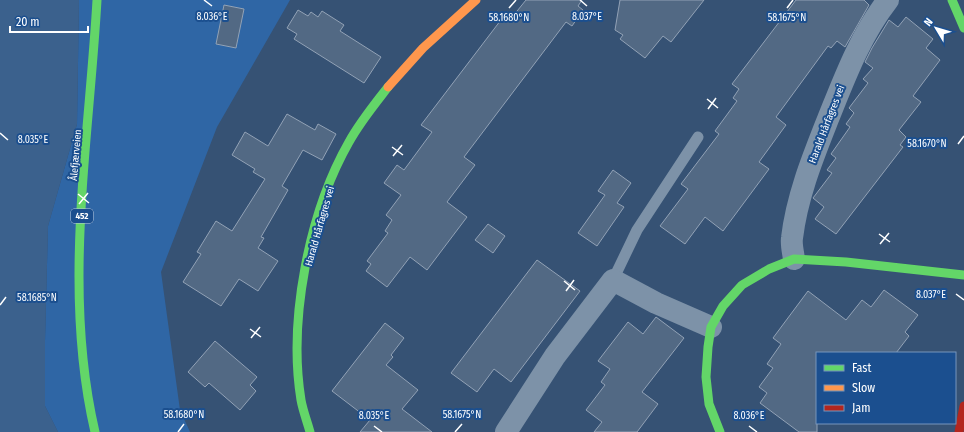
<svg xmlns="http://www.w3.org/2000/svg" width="964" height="432" font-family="'Fira Sans Condensed',sans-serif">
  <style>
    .green { fill: #2f66a5 }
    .water { fill: #3b618d }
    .building { fill: #526984; stroke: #92a2b6 }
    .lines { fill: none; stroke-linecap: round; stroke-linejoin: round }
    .lane { stroke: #7d92a8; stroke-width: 11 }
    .street { stroke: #7d92a8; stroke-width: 22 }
    .fast { stroke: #63d668; stroke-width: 9 }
    .slow { stroke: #ff974d; stroke-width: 9 }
    .jam { stroke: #b3261e; stroke-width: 9 }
    .ticks { fill: none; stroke: #fff; stroke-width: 1.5 }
    .labels { text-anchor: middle; stroke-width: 4; stroke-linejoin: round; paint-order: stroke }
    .shield { fill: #1b4f8f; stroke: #bbcadd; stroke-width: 1 }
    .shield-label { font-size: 9px; font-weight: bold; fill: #fff }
    .street-label { font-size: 10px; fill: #fff; stroke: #1b4f8f }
    .ticks-label { font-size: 10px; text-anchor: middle; fill: #fff; stroke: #1b4f8f; stroke-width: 4; stroke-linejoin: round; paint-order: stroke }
  </style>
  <rect width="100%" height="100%" fill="#365274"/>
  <path class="green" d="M 79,0 L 290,0 L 217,127 L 161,272 L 180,410 L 190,432 L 58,432 L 45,406 L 45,341 L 48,226 L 77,124 Z"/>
  <path class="water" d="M 0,0 L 79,0 L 77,124 L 48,226 L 45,341 L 45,406 L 58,432 L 0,432 Z"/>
  <path class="building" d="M 526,0 L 582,0 L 578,6 L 583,10 L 572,26 L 566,22 L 464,157 L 475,165 L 447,202 L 467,217 L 427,270 L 410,257 L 387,287 L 366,271 L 371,264 L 367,261 L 388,233 L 385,231 L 392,220 L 386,215 L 401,195 L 384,183 L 397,165 L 404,170 L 432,132 L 421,125 L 507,12 L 513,16 Z
    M 620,0 L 704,0 L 671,42 L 663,36 L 645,58 L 620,39 L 623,35 L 615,30 Z
    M 796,0 L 864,0 L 869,5 L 845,47 L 837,41 L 831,48 L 828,46 L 776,117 L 786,125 L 759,162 L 769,169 L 723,231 L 705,217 L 685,244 L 660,226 L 688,189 L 681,184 L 719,134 L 715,131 L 737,101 L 733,98 L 739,89 L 732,84 Z
    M 224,5 L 244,9 L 236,48 L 216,44 Z
    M 298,10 L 308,16 L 311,12 L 318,17 L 322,11 L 344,25 L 340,31 L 381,57 L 364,83 L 294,39 L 297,34 L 287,28 Z
    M 906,17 L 933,39 L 926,48 L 940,60 L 913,96 L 921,102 L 899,130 L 906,137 L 900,145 L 903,147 L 836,234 L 815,219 L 824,207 L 813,198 L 832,173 L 827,170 L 836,158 L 831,154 L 850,127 L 846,124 L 854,113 L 849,108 L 868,83 L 863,79 L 873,68 L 865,62 L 872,48 L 889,20 L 898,27 Z
    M 287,114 L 315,130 L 318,124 L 336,134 L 322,160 L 303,150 L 282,186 L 288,190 L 261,237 L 264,238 L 258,248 L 278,261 L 258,291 L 239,279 L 221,306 L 183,282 L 201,254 L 197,252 L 216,221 L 232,231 L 265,179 L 253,172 L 255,169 L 232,155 L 245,132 L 268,146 Z
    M 613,170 L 631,183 L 617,203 L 624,207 L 597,246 L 578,233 L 605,195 L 598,191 Z
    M 488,224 L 505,236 L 493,253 L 475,240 Z
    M 537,260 L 580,291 L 511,382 L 494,369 L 477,392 L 451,373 Z
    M 884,290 L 918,315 L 905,332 L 909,336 L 896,353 L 817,353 L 817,432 L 799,432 L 760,403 L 767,393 L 759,387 L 773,368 L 767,364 L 781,344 L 773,338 L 808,291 L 846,320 L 862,300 L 871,307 Z
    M 656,317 L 684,338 L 642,392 L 658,404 L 637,432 L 594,432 L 602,422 L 586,410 L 605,385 L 601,382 L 610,369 L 598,361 L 628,322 L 643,334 Z
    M 385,323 L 404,338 L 391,355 L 393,357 L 386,365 L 418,390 L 402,409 L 432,432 L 360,432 L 370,420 L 332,391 Z
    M 215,341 L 257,377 L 250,385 L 256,391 L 240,410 L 209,383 L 205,387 L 188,372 Z"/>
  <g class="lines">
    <path class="lane" d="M 613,280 L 637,230 L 698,137"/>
    <path class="street" d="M 794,259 C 793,252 791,244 792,238 C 797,196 813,157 828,119 C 845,77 860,36 888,0
      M 506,432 L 555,356 L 613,280 L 656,303 L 711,327"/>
    <path class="fast" d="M 952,0 L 964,28
      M 95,432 C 62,291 89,142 97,0
      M 310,432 C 307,421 303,411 301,400 C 288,320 309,212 349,142 C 360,122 374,105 388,87
      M 720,432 L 709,404 L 706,377 L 708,347 L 711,327 L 723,306 L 742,285 L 769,269 L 794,259 L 846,262 L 964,275"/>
    <path class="slow" d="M 388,87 L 423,48 L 476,0"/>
    <path class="jam" d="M 959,432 L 964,406"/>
  </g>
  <path class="ticks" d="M 204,0 L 212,6M 580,0 L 587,6M 509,8 L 516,0M 787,8 L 793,0M 707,99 L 718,108M 708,109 L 716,98M 0,133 L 8,140M 958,144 L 964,136M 392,147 L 403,155M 393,156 L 402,145M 78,194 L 89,203M 79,204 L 88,193M 879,234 L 890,242M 880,244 L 889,233M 564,281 L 575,290M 566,291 L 574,280M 956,294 L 964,300M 0,305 L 6,297M 250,329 L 261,337M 251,338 L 260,327M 374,426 L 382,432M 749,426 L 757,432M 178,432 L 184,424M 455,432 L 462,424"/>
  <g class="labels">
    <rect class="shield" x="71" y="209" width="22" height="14" rx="3"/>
    <g class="shield-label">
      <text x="82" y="219">452</text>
    </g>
    <g class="street-label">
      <text transform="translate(826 124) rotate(-69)" y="4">Harald Hårfagres vei</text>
      <text transform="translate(75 155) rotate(-85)" y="4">Ålefjærveien</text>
      <text transform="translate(319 226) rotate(-74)" y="4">Harald Hårfagres vei</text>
    </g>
  </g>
  <g class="ticks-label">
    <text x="212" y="20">8.036°E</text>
    <text x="587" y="20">8.037°E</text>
    <text x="509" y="21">58.1680°N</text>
    <text x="787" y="21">58.1675°N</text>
    <text x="33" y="143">8.035°E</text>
    <text x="927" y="147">58.1670°N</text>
    <text x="931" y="298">8.037°E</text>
    <text x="37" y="301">58.1685°N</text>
    <text x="184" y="418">58.1680°N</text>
    <text x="462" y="418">58.1675°N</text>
    <text x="374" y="419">8.035°E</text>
    <text x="749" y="419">8.036°E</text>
  </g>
  <rect x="816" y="352" width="140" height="72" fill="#1b4f8f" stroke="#7695bc"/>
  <rect x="824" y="365" width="20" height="6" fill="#63d668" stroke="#7695bc"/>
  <text x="852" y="372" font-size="12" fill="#ffffff">Fast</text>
  <rect x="824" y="385" width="20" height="6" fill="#ff974d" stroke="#7695bc"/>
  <text x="852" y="392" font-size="12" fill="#ffffff">Slow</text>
  <rect x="824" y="405" width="20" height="6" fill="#b3261e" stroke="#7695bc"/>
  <text x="852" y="412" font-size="12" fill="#ffffff">Jam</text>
  <g transform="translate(936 28) rotate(308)" stroke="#1b4f8f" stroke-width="3" paint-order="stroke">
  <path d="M0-3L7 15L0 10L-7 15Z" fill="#ffffff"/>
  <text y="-6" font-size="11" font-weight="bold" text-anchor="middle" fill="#ffffff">N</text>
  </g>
  <path d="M10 26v6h78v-6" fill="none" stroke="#ffffff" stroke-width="2"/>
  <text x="16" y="26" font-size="12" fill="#ffffff" stroke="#1b4f8f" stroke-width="3" paint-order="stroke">20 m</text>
</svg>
